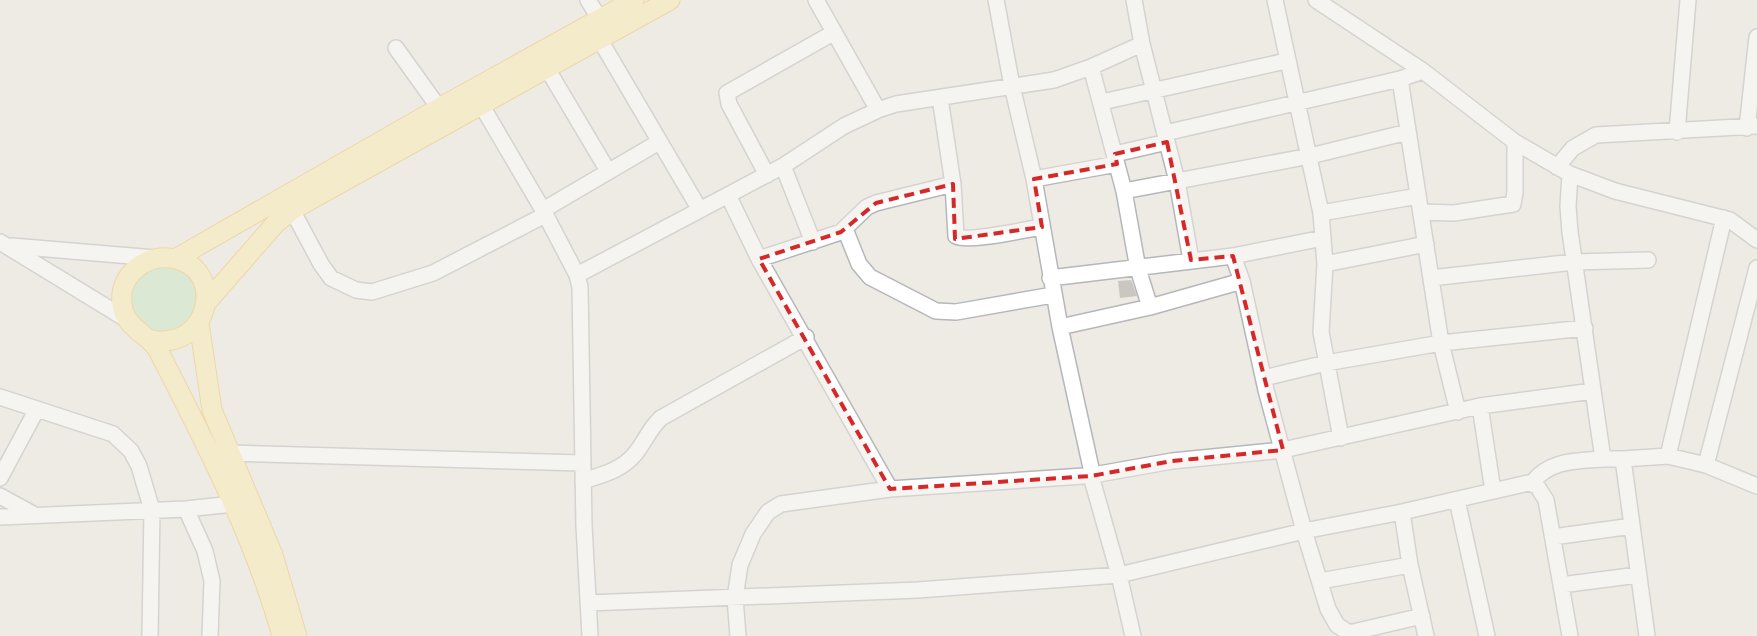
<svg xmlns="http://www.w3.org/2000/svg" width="1757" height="636" font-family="'Source Sans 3',sans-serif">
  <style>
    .green { fill: #c3e4c2 }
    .building { fill: #cac6c2 }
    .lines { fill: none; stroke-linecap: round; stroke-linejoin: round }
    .minor-casing { stroke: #b5b7bb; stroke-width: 18 }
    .major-casing { stroke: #ebbe60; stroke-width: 21 }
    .minor { stroke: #fff; stroke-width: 15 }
    .major { stroke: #fbebac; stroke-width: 19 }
    .marked { fill: none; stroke: #d62828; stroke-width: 4; stroke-dasharray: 10 6; stroke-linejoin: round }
  </style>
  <rect width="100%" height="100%" fill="#eeebe4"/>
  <path class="green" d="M 167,263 L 190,274 L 199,298 C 196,305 194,318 188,323 C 163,344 130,325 130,295 C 130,289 134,282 136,276 Z"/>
  <path class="building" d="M 1131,280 L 1137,296 L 1120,298 L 1118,281 Z"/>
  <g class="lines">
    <g class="minor-casing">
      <path id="minor" d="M 588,0 L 599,18
        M 816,0 L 878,110
        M 996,0 L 1012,86 L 1034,179 L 1060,327 L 1091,468
        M 1134,0 L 1142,44 L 1177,181 L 1191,260
        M 1275,0 L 1321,213 L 1325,264 L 1321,332 L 1341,438
        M 1316,0 L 1423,71 L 1515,142 L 1570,174 L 1615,191 L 1730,220 L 1757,240
        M 600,40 L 700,210
        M 396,48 L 439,108
        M 1091,67 L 1124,191 L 1138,269 L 1150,307
        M 548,70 L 608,171
        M 1423,71 L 1400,79 L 1441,343 L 1458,412
        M 476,96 L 543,210 L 577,275 L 580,287 L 584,526 L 590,636
        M 940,98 L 953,184 L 956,236 C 967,243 1027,229 1042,227
        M 1102,102 L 1286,61
        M 1747,128 L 1757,37
        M 1677,132 L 1688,0
        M 1165,133 L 1400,79
        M 1115,154 L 1167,142
        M 783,166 L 813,242
        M 1557,167 L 1573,148 L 1596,135 L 1757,126
        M 1570,174 L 1568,206 L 1570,232 L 1603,459 L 1623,459
        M 767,175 L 729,104 L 727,93 L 833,33
        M 1034,179 L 1117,164
        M 1124,191 L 1310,156 L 1408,132
        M 728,195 L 759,259 L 890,489 L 1084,476
        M 292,210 L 321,264 L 331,278 L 356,290 L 372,292 L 433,273 L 545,215
        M 543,210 L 659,142
        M 1421,212 L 1454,213 L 1513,204 L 1515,192 L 1515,142
        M 1321,213 L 1418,196
        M 845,229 L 859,264 L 870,277 L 936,311 L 956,312 L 1053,295
        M 0,242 L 126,319
        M 12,246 L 155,258
        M 1233,256 L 1242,281 L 1266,390 L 1304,531 L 1328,609 L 1337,625 L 1349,633 L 1349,636
        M 759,259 L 841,232 L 867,207 L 876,203 L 953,184
        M 1325,264 L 1426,244
        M 577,275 L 783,166 L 844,126 L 878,110 L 896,104 L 1054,80 L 1091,67 L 1142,44
        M 1050,278 L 1233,256 L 1323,238
        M 1431,278 L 1574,262 L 1648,260
        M 1060,327 L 1150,307 L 1242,281
        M 1264,378 L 1326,363 L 1441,343 L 1585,328
        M 0,397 L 113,434 L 131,451 L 139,466 L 152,510 L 150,636
        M 1480,406 L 1493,491
        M 229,453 L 583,463
        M 1668,456 L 1706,465 L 1757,486
        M 1706,465 L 1757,268
        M 1099,474 L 1172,461 L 1283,450 L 1480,406 L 1593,391
        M 0,478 L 37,409
        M 583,481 C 602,475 622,470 635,454 C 645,442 649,429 661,418 L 806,337
        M 1093,483 L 1119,575 L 1133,636
        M 1532,483 C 1549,460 1576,461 1603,459
        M 0,496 L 33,514
        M 1457,500 L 1487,636
        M 186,509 L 205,551 L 212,581 L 210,636
        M 1402,512 L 1528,483 L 1537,486 L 1546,500 L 1570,636
        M 0,517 L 186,509 L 233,504
        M 1553,537 L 1632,526
        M 1320,581 L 1410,565
        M 1561,585 L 1638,575
        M 588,603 L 918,590 L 1119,575 L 1304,531 L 1402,512 L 1410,565 L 1426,636
        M 1349,633 L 1422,616
        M 738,636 L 735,598 L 740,565 L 753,534 L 768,512 L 781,504 L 890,489
        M 1647,636 L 1623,459 L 1668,456 L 1724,218"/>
    </g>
    <g class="major-casing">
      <path id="major" d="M 175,259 L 439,108 L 634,0
        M 206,303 L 275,224 L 292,210 L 670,0
        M 199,323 L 212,410 L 273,555 L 297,636
        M 152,340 C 209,351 227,271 176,259 C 148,252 118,274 122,304 C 125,330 149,333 159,352 C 206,444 254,536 282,636"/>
    </g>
    <use href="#minor" class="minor"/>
    <use href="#major" class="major"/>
  </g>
  <path d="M0 0H1757V636H0ZM 1167,142 L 1191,260 L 1233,256 L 1283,450 L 1172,461 L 1091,476 L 890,489 L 759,259 L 841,232 L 876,203 L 953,184 L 955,239 L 1042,227 L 1034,179 L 1117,164 L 1115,154 Z" fill="#eeebe4" fill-opacity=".55" fill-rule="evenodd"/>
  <path class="marked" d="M 1167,142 L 1191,260 L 1233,256 L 1283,450 L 1172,461 L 1091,476 L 890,489 L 759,259 L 841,232 L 876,203 L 953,184 L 955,239 L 1042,227 L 1034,179 L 1117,164 L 1115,154 Z"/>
</svg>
